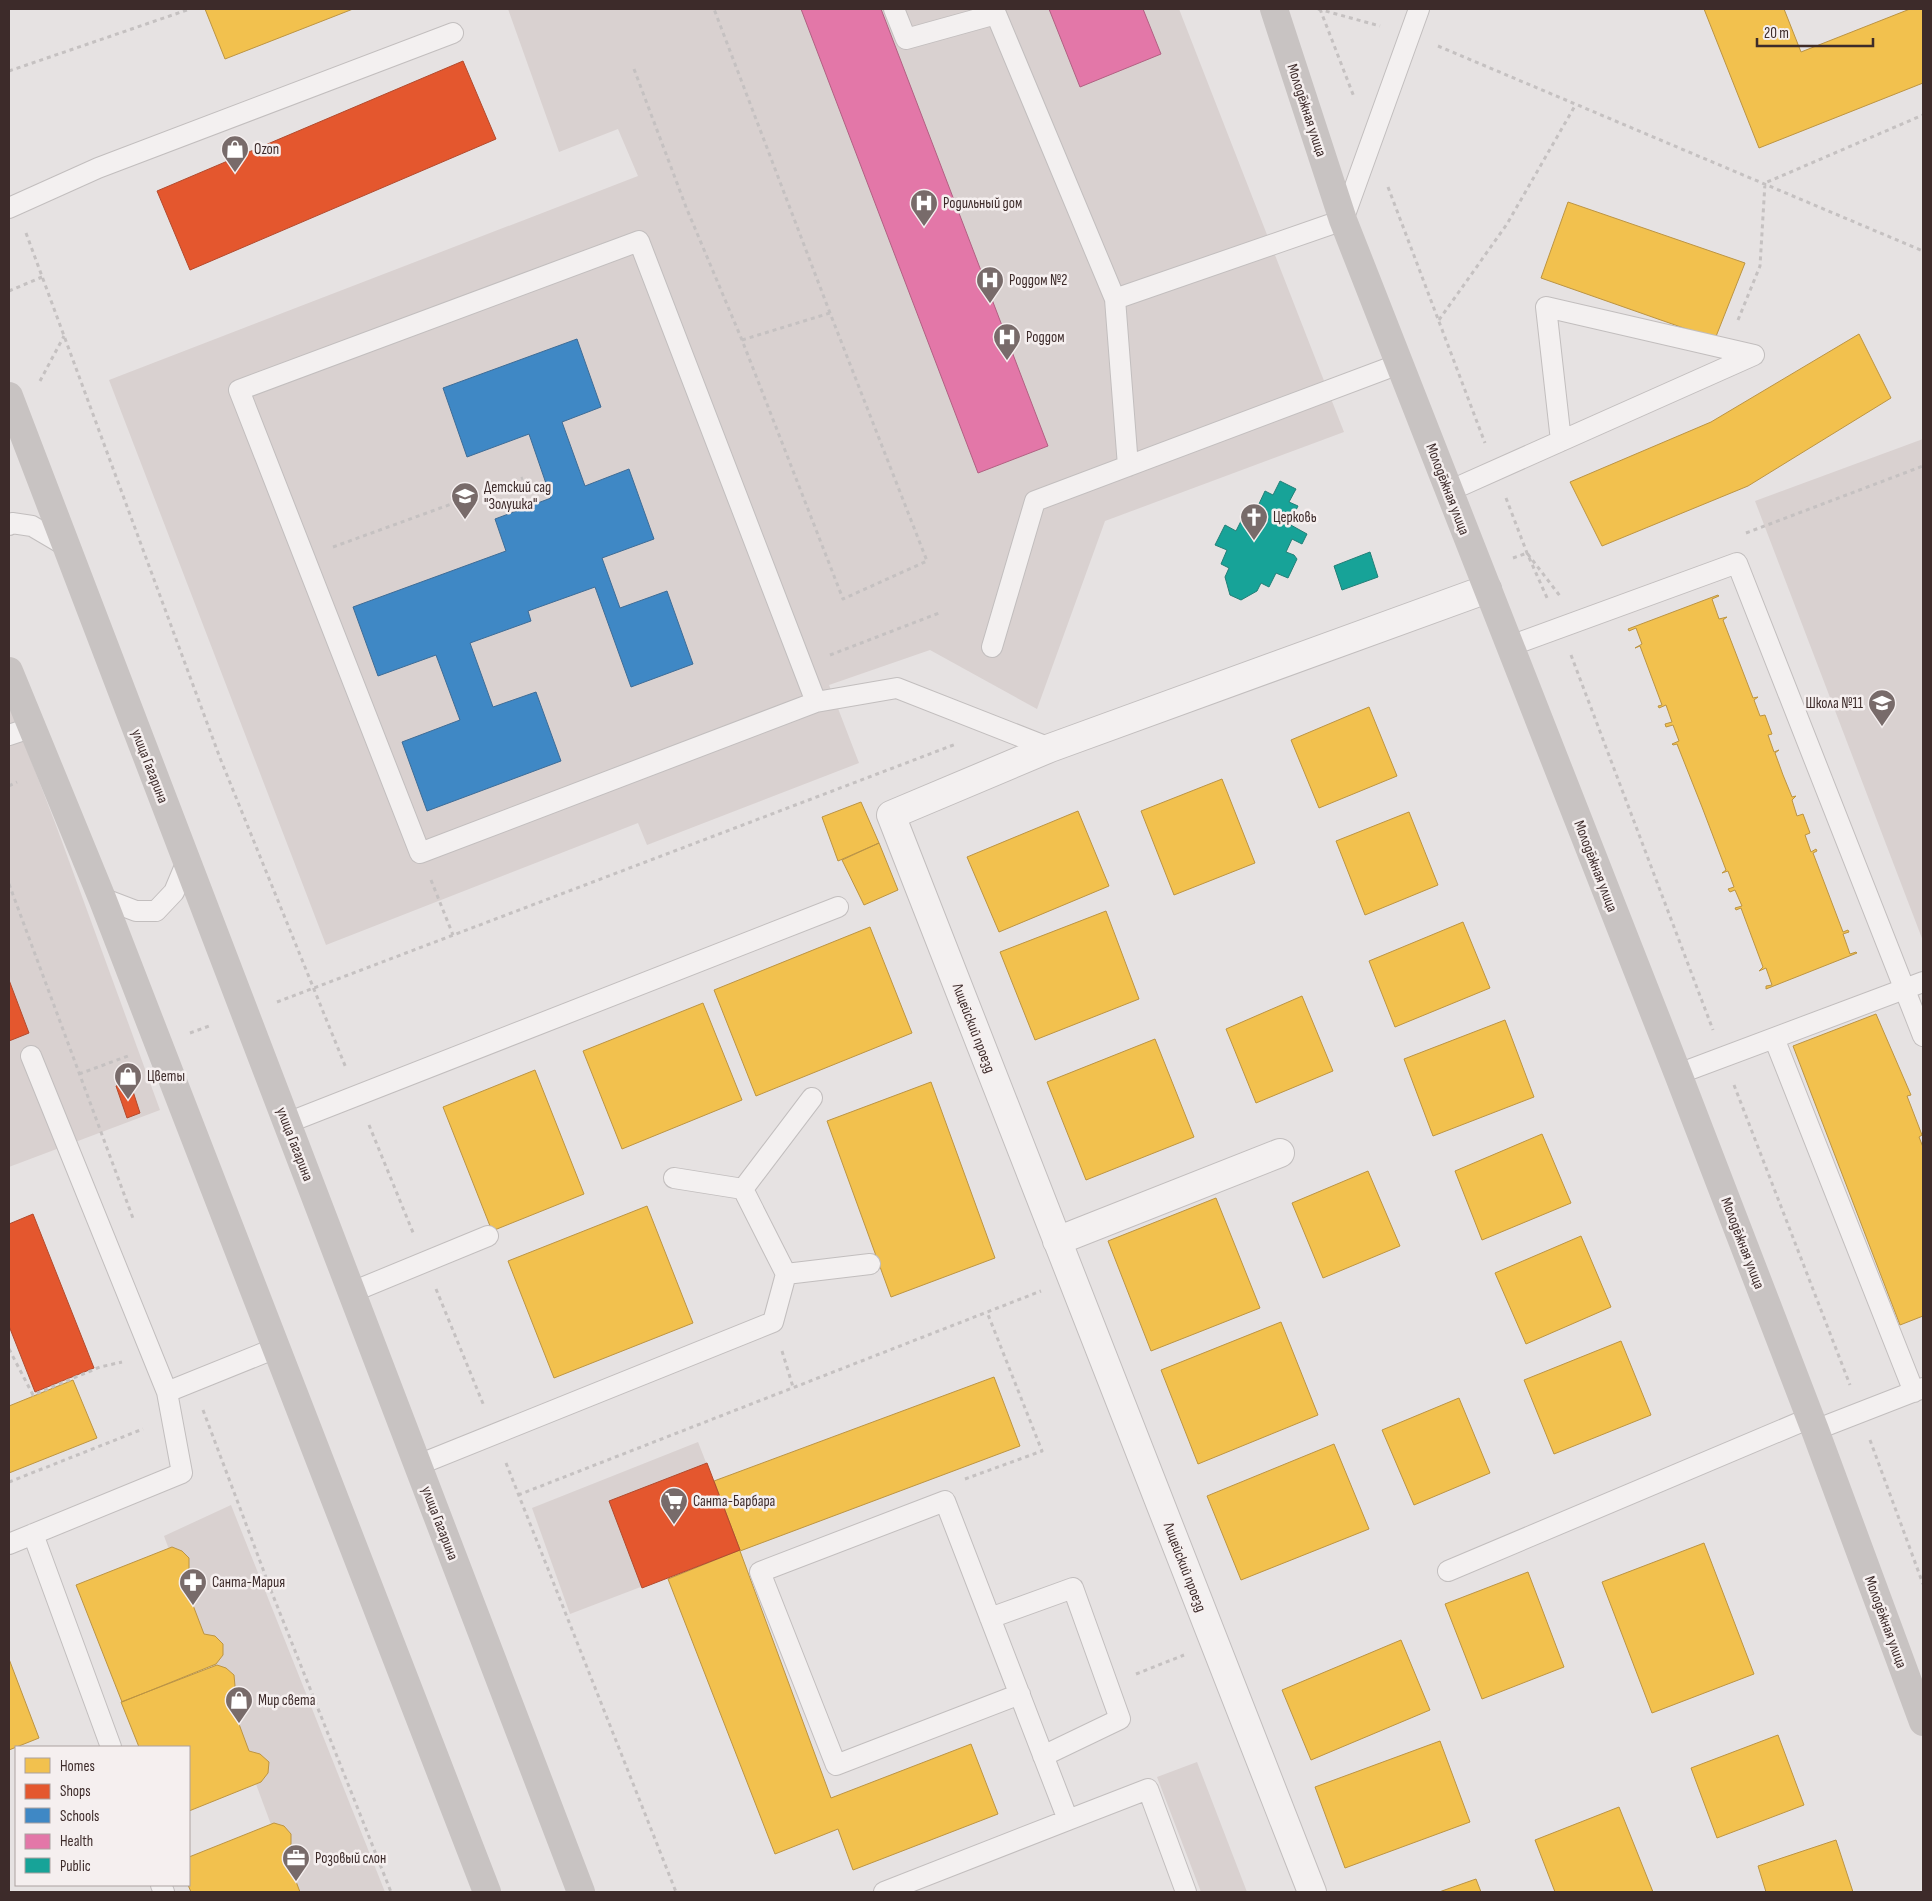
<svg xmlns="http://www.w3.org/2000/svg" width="1932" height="1901" font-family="'Sofia Sans Condensed',sans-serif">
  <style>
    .built { fill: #d9d1d0 }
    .homes { fill: #f2c14e; stroke: #bc9443 }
    .shops { fill: #e4572e; stroke: #b24a2d }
    .schools { fill: #3f88c5; stroke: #3e6c96 }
    .health { fill: #e377a8; stroke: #b16082 }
    .public { fill: #17a398; stroke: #227f77 }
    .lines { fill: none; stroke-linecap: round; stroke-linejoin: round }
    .lane-casing { stroke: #c2bebe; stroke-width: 22 }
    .street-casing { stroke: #c2bebe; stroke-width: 30 }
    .path { stroke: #c5c1c1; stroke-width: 3; stroke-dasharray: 4 4; stroke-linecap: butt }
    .lane { stroke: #f3f0f0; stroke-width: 20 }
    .street { stroke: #f3f0f0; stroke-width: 28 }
    .secondary { stroke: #c8c3c2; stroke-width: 28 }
    .labels { text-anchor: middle; stroke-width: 5; stroke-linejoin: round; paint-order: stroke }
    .street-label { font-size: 15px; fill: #3d2b2a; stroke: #f5efef }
    .poi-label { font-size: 15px; fill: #3d2b2a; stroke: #f5efef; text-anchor: start }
  </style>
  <rect width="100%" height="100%" fill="#e6e2e2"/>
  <path class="built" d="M 508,9 L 1179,9 L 1344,432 L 1105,521 L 1037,709 L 930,650 L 829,685 L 859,763 L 647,845 L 638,823 L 326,945 L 109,380 L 638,176 L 618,129 L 559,152 Z
    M 1923,439 L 1923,941 L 1755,501 Z
    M 9,703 L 57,828 L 160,1110 L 9,1167 Z
    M 698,1442 L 740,1549 L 570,1614 L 532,1508 Z
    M 231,1505 L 385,1892 L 296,1892 L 164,1536 Z
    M 1197,1762 L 1247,1892 L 1201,1892 L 1157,1777 Z"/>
  <path class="homes" d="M 205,9 L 353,9 L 225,59 Z
    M 1704,9 L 1784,9 L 1801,52 L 1910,9 L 1923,9 L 1923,83 L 1759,148 Z
    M 1568,202 L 1745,263 L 1715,339 L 1541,278 Z
    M 1859,334 L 1891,398 L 1748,486 L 1602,546 L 1570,482 L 1711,422 Z
    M 1718,595 L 1719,596 L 1712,599 L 1719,619 L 1727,617 L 1723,620 L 1753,698 L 1758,697 L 1754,700 L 1760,716 L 1765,715 L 1772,734 L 1768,735 L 1774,752 L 1779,750 L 1775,753 L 1783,775 L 1792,797 L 1796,796 L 1792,800 L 1797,816 L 1803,814 L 1810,833 L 1805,835 L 1811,852 L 1816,849 L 1817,851 L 1813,853 L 1843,932 L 1848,930 L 1849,932 L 1843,934 L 1850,954 L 1856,952 L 1857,953 L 1766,989 L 1766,986 L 1772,985 L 1766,968 L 1759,971 L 1763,967 L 1741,908 L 1736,910 L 1735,908 L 1742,906 L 1735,890 L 1730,892 L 1728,889 L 1734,887 L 1728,871 L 1722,873 L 1726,870 L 1702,807 L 1677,744 L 1673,745 L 1672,744 L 1679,741 L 1673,725 L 1666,727 L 1665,724 L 1672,722 L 1666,705 L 1659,708 L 1658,706 L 1662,705 L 1640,646 L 1635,648 L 1642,644 L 1636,628 L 1629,631 L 1628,629 Z
    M 1369,707 L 1397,776 L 1319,808 L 1291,740 Z
    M 1222,779 L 1255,863 L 1174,895 L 1141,811 Z
    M 861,802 L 879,843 L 838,861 L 822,817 Z
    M 1078,811 L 1109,886 L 999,932 L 967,857 Z
    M 1409,812 L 1438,885 L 1365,915 L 1336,841 Z
    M 879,843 L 898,890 L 864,905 L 842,860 Z
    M 1106,911 L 1139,999 L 1035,1040 L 1000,952 Z
    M 1463,922 L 1490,988 L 1395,1027 L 1369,961 Z
    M 870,927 L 912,1033 L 756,1096 L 714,990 Z
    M 1302,996 L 1333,1071 L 1256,1103 L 1226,1029 Z
    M 703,1003 L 742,1100 L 622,1149 L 583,1051 Z
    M 1876,1014 L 1911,1095 L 1907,1096 L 1922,1135 L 1919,1137 L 1923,1147 L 1923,1316 L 1900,1325 L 1793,1046 Z
    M 1505,1020 L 1534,1097 L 1433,1136 L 1404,1059 Z
    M 1155,1039 L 1194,1137 L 1086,1180 L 1047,1082 Z
    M 535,1070 L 584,1194 L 492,1231 L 443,1107 Z
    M 931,1082 L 995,1258 L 891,1297 L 827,1121 Z
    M 1542,1134 L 1571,1203 L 1482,1240 L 1455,1171 Z
    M 1368,1171 L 1400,1246 L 1323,1278 L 1292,1203 Z
    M 1216,1198 L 1260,1308 L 1151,1351 L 1108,1241 Z
    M 647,1206 L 693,1323 L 554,1378 L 508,1261 Z
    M 1581,1236 L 1611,1307 L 1526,1344 L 1495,1273 Z
    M 1281,1322 L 1318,1415 L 1198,1464 L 1161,1370 Z
    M 1621,1341 L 1651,1415 L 1554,1454 L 1524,1380 Z
    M 994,1377 L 1020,1446 L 740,1551 L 831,1798 L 971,1744 L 998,1814 L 853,1870 L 838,1829 L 775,1854 L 668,1579 L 740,1550 L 714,1481 Z
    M 73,1380 L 97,1438 L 9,1473 L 9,1406 Z
    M 1459,1398 L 1490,1473 L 1414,1505 L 1382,1430 Z
    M 1334,1444 L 1369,1529 L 1241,1580 L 1207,1496 Z
    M 1704,1543 L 1754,1674 L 1652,1713 L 1602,1582 Z
    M 172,1547 L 182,1551 L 189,1558 L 189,1568 L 183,1579 L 204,1634 L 215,1636 L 223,1644 L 223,1655 L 216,1664 L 122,1702 L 76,1585 Z
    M 1528,1572 L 1564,1667 L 1482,1699 L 1445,1604 Z
    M 1401,1640 L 1430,1710 L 1311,1760 L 1282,1690 Z
    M 9,1659 L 39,1738 L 9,1750 Z
    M 217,1665 L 226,1668 L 234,1675 L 235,1686 L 229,1697 L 249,1751 L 260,1754 L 269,1762 L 268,1773 L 261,1782 L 189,1811 L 189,1747 L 139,1747 L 121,1702 Z
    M 1778,1735 L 1804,1805 L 1717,1838 L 1691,1768 Z
    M 1440,1741 L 1470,1822 L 1345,1868 L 1315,1787 Z
    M 1619,1807 L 1653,1892 L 1555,1892 L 1535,1840 Z
    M 274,1823 L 284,1826 L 291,1834 L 291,1844 L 286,1855 L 300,1892 L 191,1892 L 188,1885 L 189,1857 Z
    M 1836,1840 L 1853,1892 L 1766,1892 L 1758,1866 Z
    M 1476,1879 L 1481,1892 L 1439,1892 Z"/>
  <path class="shops" d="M 463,61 L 496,139 L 190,270 L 157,191 Z
    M 9,980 L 29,1033 L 9,1041 Z
    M 130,1082 L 140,1113 L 127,1118 L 116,1086 Z
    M 33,1214 L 94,1368 L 35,1392 L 9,1326 L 9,1224 Z
    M 707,1463 L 740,1550 L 642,1588 L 609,1501 Z"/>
  <path class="schools" d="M 577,339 L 601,407 L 562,422 L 585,486 L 629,469 L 654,539 L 602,558 L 620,608 L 667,591 L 693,664 L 631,687 L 595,587 L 528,611 L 531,621 L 470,643 L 493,707 L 536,692 L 561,761 L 427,811 L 402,742 L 460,720 L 436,655 L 378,676 L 353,607 L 506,551 L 495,519 L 551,498 L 529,434 L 467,457 L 443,388 Z"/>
  <path class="health" d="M 801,9 L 881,9 L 1048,446 L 978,473 Z
    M 1049,9 L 1143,9 L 1161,54 L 1080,87 Z"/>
  <path class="public" d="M 1280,481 L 1296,489 L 1289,502 L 1298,506 L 1289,524 L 1307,534 L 1302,544 L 1292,539 L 1286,552 L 1294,555 L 1297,559 L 1288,578 L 1276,573 L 1269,587 L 1261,583 L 1257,591 L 1241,600 L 1230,595 L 1225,577 L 1229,568 L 1221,564 L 1227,550 L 1215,545 L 1225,525 L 1236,531 L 1244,515 L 1252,519 L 1265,491 L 1273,495 Z
    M 1370,552 L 1378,577 L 1342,590 L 1334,566 Z"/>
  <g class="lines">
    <g class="lane-casing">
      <path id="lane" d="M 894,9 L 906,39 L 996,14 L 1115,299
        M 9,208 L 98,168 L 453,33
        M 1128,466 L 1115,299 L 1343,220 L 1419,9
        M 1449,491 L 1754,355 L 1546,307 L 1561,441
        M 9,525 L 12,523 L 32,526 L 66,546
        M 1510,646 L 1737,563 L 1923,1036
        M 992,647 L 1035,501 L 1399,364
        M 816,702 L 639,241 L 239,390 L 420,853 L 816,702 L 897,688 L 1050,748
        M 9,735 L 30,728
        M 102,898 L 136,911 L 156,911 L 174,892 L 187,861
        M 1774,1038 L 1914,1392
        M 31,1056 L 167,1392
        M 1678,1074 L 1923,982
        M 287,1123 L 838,907
        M 674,1178 L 743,1189 L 786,1274
        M 743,1189 L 812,1098
        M 352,1292 L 488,1236
        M 1815,1430 L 1923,1388
        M 418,1465 L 773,1322 L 786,1274 L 870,1264
        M 33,1534 L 111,1747
        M 9,1544 L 182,1473 L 167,1392 L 276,1348
        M 1448,1571 L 1810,1418
        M 990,1618 L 1073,1588 L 1120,1719 L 1043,1756
        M 1068,1820 L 1148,1789 L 1186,1892
        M 161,1885 L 164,1892
        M 884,1892 L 1068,1820 L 945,1501 L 760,1572 L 836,1765 L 1020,1694"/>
    </g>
    <g class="street-casing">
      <path id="street" d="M 1057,1241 L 1280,1153
        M 1312,1892 L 891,815 L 1050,748 L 1487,589"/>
    </g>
    <path class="path" d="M 1318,9 L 1380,26
      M 1320,9 L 1354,97
      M 1438,46 L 1923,251
      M 634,69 L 686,207 L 742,340 L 843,599 L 927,561 L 830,313 L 714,9
      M 9,71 L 190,9
      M 1388,187 L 1485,443
      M 26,233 L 220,758 L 346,1068
      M 9,291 L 42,277
      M 1439,320 L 1507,224 L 1576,104
      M 1738,320 L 1760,266 L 1765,183 L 1923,115
      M 742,340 L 830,313
      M 40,381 L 64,336
      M 1506,498 L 1527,553 L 1548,600
      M 1746,533 L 1923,466
      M 333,547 L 523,478
      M 1513,558 L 1527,553 L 1560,596
      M 830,655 L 939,613
      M 1571,655 L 1713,1030
      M 9,786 L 17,782
      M 431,880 L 453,935
      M 9,884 L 134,1221
      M 277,1002 L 956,744
      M 190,1033 L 212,1025
      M 79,1074 L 128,1056
      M 1734,1085 L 1850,1385
      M 369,1125 L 414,1235
      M 436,1289 L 484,1406
      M 9,1349 L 33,1395 L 100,1367 L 122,1362
      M 782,1351 L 793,1387
      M 203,1410 L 272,1593 L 391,1892
      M 1870,1440 L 1923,1584
      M 506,1463 L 676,1892
      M 965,1479 L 1042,1451 L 987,1312
      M 9,1482 L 143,1429
      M 518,1495 L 1041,1291
      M 1136,1674 L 1184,1655"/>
    <use href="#lane" class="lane"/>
    <use href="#street" class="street"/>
    <path class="secondary" d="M 1274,9 L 1343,220 L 1678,1074 L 1815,1430 L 1923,1722
      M 9,396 L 581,1892
      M 9,671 L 102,898 L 487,1892"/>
  </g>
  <defs>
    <g id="shop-pin" transform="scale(1.4375)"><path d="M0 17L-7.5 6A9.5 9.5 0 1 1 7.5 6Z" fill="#786b6a" stroke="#f5efef"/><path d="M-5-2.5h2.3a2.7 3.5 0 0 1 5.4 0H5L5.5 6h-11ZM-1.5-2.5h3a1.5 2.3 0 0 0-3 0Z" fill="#fff"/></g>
    <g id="hospital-pin" transform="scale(1.4375)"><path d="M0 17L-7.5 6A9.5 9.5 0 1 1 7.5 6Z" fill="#786b6a" stroke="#f5efef"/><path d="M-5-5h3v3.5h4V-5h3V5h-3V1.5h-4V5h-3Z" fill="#fff"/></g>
    <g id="school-pin" transform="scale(1.4375)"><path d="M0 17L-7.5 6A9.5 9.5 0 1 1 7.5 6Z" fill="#786b6a" stroke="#f5efef"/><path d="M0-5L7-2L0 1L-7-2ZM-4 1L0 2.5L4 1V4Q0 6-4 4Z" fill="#fff"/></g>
    <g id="church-pin" transform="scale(1.4375)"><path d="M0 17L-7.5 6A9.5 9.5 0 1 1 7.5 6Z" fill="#786b6a" stroke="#f5efef"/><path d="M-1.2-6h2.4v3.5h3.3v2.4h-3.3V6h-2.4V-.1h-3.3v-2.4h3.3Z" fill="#fff"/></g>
    <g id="supermarket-pin" transform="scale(1.4375)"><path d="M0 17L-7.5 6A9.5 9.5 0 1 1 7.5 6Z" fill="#786b6a" stroke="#f5efef"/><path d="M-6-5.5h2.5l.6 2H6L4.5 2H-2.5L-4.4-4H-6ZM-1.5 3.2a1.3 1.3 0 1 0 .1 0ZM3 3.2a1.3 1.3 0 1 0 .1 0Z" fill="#fff"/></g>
    <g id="pharmacy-pin" transform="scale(1.4375)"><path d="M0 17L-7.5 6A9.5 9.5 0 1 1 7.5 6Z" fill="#786b6a" stroke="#f5efef"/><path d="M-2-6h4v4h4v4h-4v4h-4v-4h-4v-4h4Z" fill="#fff"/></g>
    <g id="office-pin" transform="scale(1.4375)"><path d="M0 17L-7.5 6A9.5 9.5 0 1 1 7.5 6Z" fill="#786b6a" stroke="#f5efef"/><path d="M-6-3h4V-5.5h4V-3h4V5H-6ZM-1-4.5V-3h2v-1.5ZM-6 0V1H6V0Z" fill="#fff"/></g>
  </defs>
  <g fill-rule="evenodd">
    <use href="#shop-pin" x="235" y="149"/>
    <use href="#hospital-pin" x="924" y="203"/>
    <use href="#hospital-pin" x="990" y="280"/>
    <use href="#hospital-pin" x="1007" y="337"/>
    <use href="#school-pin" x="465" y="496"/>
    <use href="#church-pin" x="1254" y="517"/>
    <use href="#school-pin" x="1882" y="703"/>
    <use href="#shop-pin" x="128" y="1076"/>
    <use href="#supermarket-pin" x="674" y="1501"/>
    <use href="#pharmacy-pin" x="193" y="1582"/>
    <use href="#shop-pin" x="239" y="1700"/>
    <use href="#office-pin" x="296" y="1858"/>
  </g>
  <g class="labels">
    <g class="street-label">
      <text transform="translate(1307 110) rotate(72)" y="5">Молодёжная улица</text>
      <text transform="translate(1448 489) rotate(69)" y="5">Молодёжная улица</text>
      <text transform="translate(150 766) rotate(69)" y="5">улица Гагарина</text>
      <text transform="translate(1596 866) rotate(69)" y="5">Молодёжная улица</text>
      <text transform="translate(974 1028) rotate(69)" y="5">Лицейский проезд</text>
      <text transform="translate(295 1144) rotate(69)" y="5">улица Гагарина</text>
      <text transform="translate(1743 1243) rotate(69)" y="5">Молодёжная улица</text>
      <text transform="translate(440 1523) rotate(69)" y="5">улица Гагарина</text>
      <text transform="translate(1185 1567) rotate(69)" y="5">Лицейский проезд</text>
      <text transform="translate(1886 1622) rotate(70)" y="5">Молодёжная улица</text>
    </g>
    <g class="poi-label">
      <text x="254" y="154">Ozon</text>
      <text x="943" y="208">Родильный дом</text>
      <text x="1009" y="285">Роддом №2</text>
      <text x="1026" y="342">Роддом</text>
      <text x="484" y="492">Детский сад<tspan x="484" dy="17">"Золушка"</tspan></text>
      <text x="1273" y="522">Церковь</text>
      <text x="1863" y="708" text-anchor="end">Школа №11</text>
      <text x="147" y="1081">Цветы</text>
      <text x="693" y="1506">Санта-Барбара</text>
      <text x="212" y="1587">Санта-Мария</text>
      <text x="258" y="1705">Мир света</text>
      <text x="315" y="1863">Розовый слон</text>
    </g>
  </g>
  <rect width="1932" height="1901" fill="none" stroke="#3d2b2a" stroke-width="20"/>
  <rect x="15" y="1746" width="175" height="140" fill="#f5efef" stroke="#aba1a0"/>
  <rect x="25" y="1758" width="25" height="15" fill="#f2c14e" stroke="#aba1a0"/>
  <text x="60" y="1771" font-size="15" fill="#3d2b2a">Homes</text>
  <rect x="25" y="1784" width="25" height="15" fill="#e4572e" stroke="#aba1a0"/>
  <text x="60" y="1796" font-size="15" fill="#3d2b2a">Shops</text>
  <rect x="25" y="1808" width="25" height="15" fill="#3f88c5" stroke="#aba1a0"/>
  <text x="60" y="1821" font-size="15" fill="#3d2b2a">Schools</text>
  <rect x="25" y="1834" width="25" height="15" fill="#e377a8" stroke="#aba1a0"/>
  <text x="60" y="1846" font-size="15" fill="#3d2b2a">Health</text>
  <rect x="25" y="1858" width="25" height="15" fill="#17a398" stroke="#aba1a0"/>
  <text x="60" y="1871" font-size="15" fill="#3d2b2a">Public</text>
  <path d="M1757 38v8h116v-8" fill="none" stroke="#3d2b2a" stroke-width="2.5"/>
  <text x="1764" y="38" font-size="15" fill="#3d2b2a" stroke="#f5efef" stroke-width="4" paint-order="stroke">20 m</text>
</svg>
